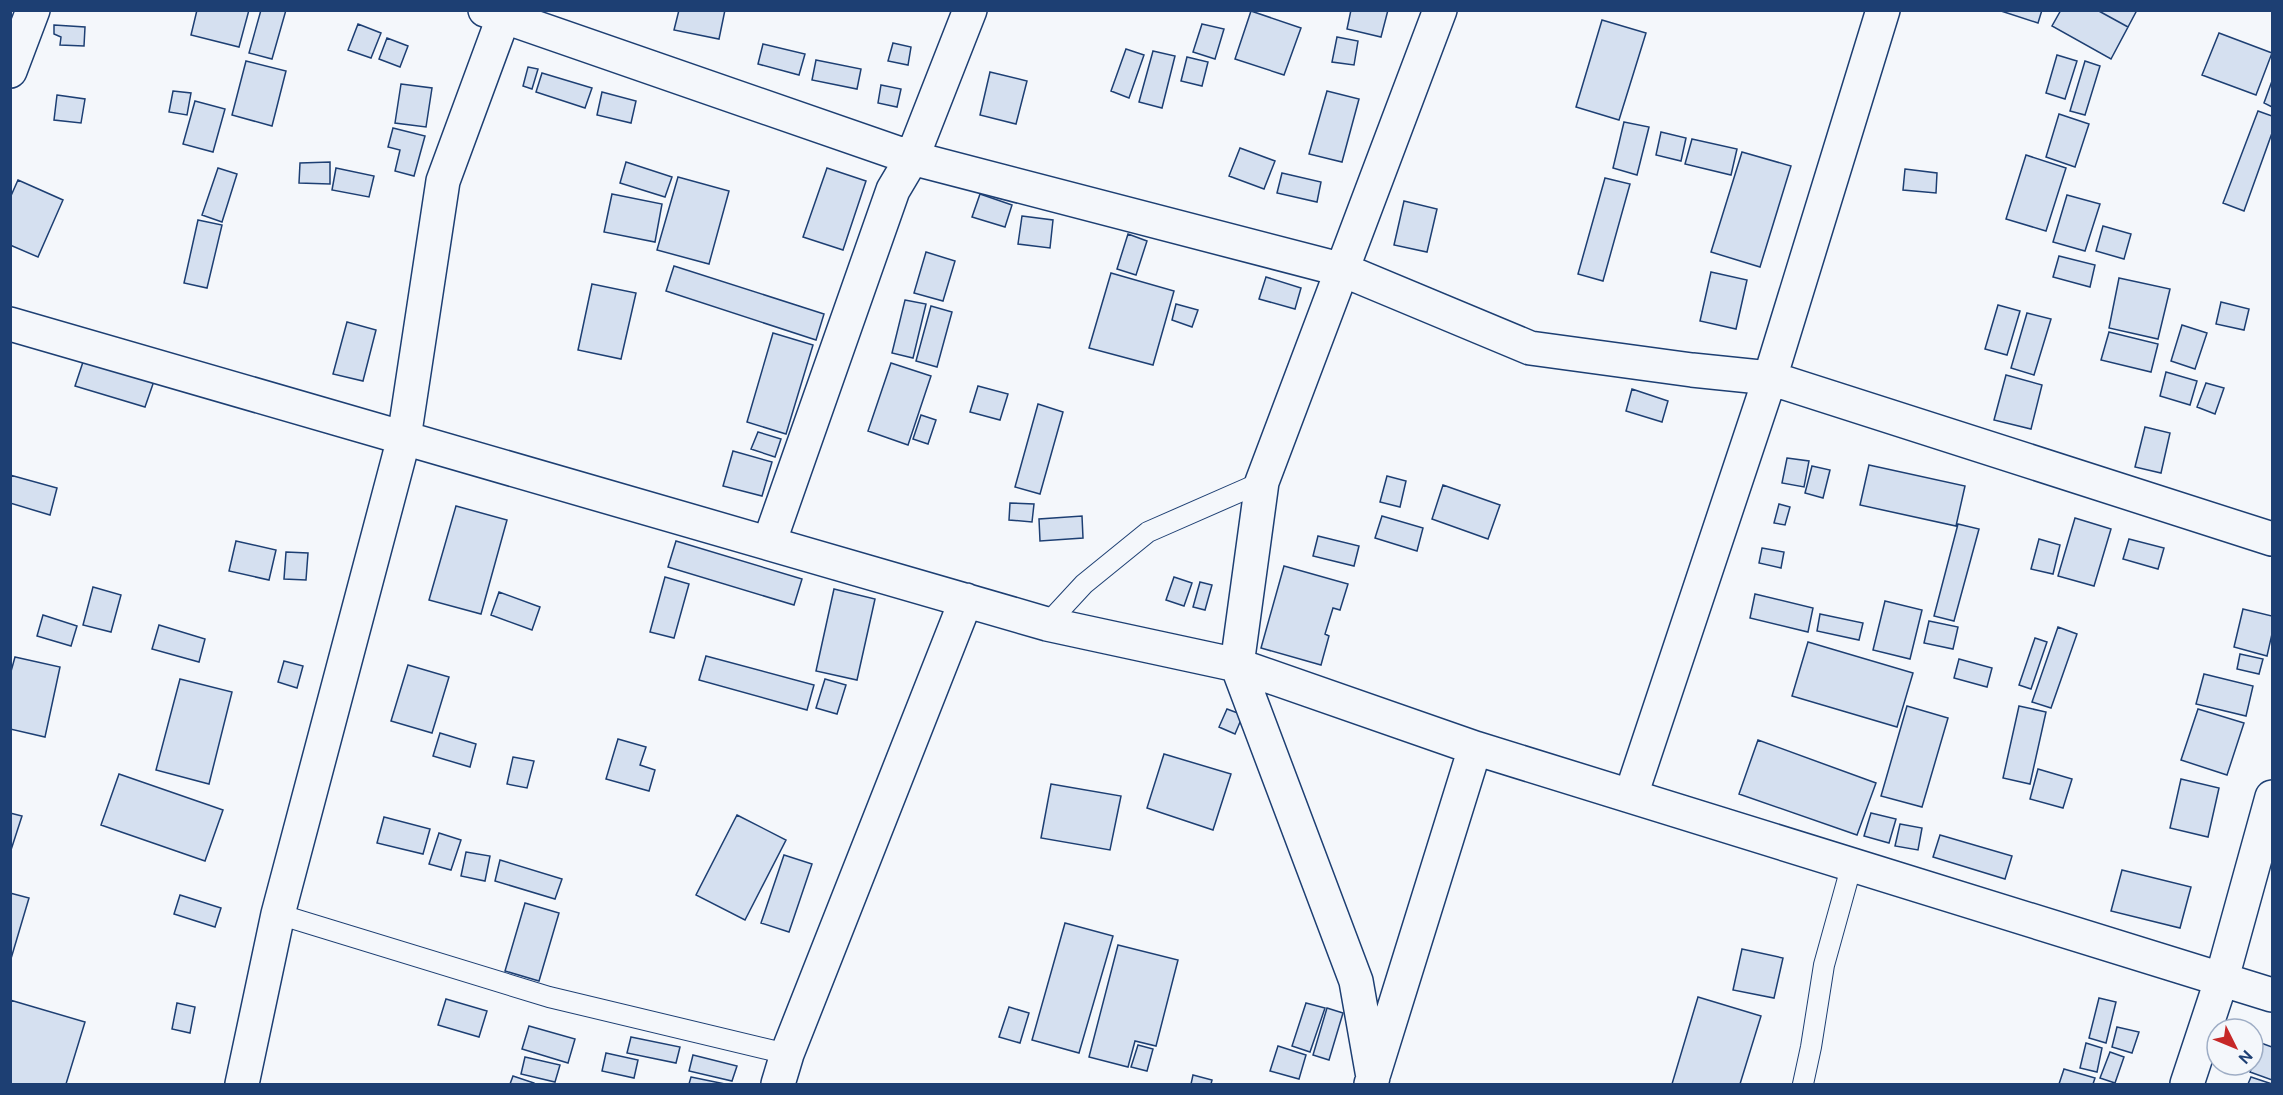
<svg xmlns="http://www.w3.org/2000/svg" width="2283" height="1095" font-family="'DM Sans',sans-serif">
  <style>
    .building { fill: #d5e0f0; stroke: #1d3f73; stroke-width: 1.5 }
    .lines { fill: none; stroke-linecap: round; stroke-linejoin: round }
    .service-casing { stroke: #1d3f73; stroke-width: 22 }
    .minor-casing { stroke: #1d3f73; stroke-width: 36 }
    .service { stroke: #f4f7fb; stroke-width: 20 }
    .minor { stroke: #f4f7fb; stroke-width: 33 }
  </style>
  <rect width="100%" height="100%" fill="#f4f7fb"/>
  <path class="building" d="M 197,10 L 249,10 L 239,47 L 191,35 Z
    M 261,10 L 286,10 L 272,59 L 249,53 Z
    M 679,10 L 725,10 L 719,39 L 674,30 Z
    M 1351,10 L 1388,10 L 1381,37 L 1347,29 Z
    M 1998,10 L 2042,10 L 2038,23 Z
    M 2061,10 L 2097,10 L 2128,27 L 2111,59 L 2052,26 Z
    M 2097,10 L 2137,10 L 2128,27 Z
    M 1251,11 L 1301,28 L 1284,75 L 1235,59 Z
    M 1602,20 L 1646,33 L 1619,120 L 1576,107 Z
    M 358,24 L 381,33 L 371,58 L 348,50 Z
    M 1202,24 L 1224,29 L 1215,59 L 1193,52 Z
    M 54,25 L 85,27 L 84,46 L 60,45 L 61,37 L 54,34 Z
    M 2219,33 L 2272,53 L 2256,95 L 2202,75 Z
    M 1337,37 L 1358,41 L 1354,65 L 1332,62 Z
    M 387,38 L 408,46 L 400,67 L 379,59 Z
    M 893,43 L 911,47 L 908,65 L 888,61 Z
    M 763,44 L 805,54 L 799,75 L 758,64 Z
    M 1126,49 L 1144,55 L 1129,98 L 1111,91 Z
    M 1153,51 L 1175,56 L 1162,108 L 1139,102 Z
    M 2057,55 L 2077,61 L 2065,99 L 2046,93 Z
    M 1187,57 L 1208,62 L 1202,86 L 1181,81 Z
    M 816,60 L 861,69 L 857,89 L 812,80 Z
    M 246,61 L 286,71 L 272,126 L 232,115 Z
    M 2085,61 L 2100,66 L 2085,115 L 2070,111 Z
    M 528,67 L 538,69 L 532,89 L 523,86 Z
    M 990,72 L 1027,81 L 1016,124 L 980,115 Z
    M 542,73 L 592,88 L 585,108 L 536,92 Z
    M 2272,81 L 2272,107 L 2264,103 Z
    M 401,84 L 432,88 L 426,127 L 395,123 Z
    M 881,85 L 901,89 L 897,107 L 878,103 Z
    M 173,91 L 191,93 L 187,115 L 169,112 Z
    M 1327,91 L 1359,99 L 1342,162 L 1309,154 Z
    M 602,92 L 636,101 L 631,123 L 597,115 Z
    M 57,95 L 85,99 L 81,123 L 54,120 Z
    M 195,101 L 225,109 L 213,152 L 183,144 Z
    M 2258,111 L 2272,116 L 2272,133 L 2244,211 L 2223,203 Z
    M 2059,114 L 2089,124 L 2075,167 L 2046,157 Z
    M 1624,122 L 1649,127 L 1637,175 L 1613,168 Z
    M 393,128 L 425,136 L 414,176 L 395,171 L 400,150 L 388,147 Z
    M 1661,132 L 1686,138 L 1681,161 L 1656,155 Z
    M 1692,139 L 1737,149 L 1731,175 L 1685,164 Z
    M 1240,148 L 1275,161 L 1264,189 L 1229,176 Z
    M 1742,152 L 1791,166 L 1760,267 L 1711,252 Z
    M 2026,155 L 2066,168 L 2046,231 L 2006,219 Z
    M 330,162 L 330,184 L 299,183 L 300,163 Z
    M 626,162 L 672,177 L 665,197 L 620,183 Z
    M 218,168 L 237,174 L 222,222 L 202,215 Z
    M 336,168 L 374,176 L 369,197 L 332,190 Z
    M 827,168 L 866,181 L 843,250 L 803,237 Z
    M 1905,169 L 1937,173 L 1936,193 L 1903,190 Z
    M 1282,173 L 1321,182 L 1317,202 L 1277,193 Z
    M 678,177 L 729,191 L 709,264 L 657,250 Z
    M 1605,178 L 1630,184 L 1603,281 L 1578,274 Z
    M 18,180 L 63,200 L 38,257 L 10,245 L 10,198 Z
    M 612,194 L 662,204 L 655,242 L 604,232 Z
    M 980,194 L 1012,205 L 1005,227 L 972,217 Z
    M 2067,195 L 2100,204 L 2085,251 L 2053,242 Z
    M 1404,201 L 1437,209 L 1427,252 L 1394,245 Z
    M 1022,216 L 1053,220 L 1050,248 L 1018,244 Z
    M 198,220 L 222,225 L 207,288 L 184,283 Z
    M 2103,226 L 2131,234 L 2124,259 L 2096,251 Z
    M 1128,234 L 1147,241 L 1136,275 L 1117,269 Z
    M 926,252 L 955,261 L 943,301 L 914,293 Z
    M 2059,256 L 2095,265 L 2090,287 L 2053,277 Z
    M 674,266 L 824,314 L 816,340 L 666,291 Z
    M 1711,272 L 1747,280 L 1736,329 L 1700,321 Z
    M 1111,273 L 1174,291 L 1153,365 L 1089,348 Z
    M 1266,277 L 1301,288 L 1295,309 L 1259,299 Z
    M 2119,278 L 2170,289 L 2158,339 L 2109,328 Z
    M 592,284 L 636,293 L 621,359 L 578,350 Z
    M 905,300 L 926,304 L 913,358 L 892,353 Z
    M 2221,302 L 2249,309 L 2244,330 L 2216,324 Z
    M 1176,304 L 1198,310 L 1192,327 L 1172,320 Z
    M 1998,305 L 2020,311 L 2007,355 L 1985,349 Z
    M 931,306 L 952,312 L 937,367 L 916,361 Z
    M 2027,313 L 2051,319 L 2034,375 L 2011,368 Z
    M 347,322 L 376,330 L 363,381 L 333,374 Z
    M 2182,325 L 2207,333 L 2195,369 L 2171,361 Z
    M 2109,332 L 2158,344 L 2151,372 L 2101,360 Z
    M 773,333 L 813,345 L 786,434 L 747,422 Z
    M 84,359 L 154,381 L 145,407 L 75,386 Z
    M 891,363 L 931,376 L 908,445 L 868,431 Z
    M 2166,372 L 2197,381 L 2190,405 L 2160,396 Z
    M 2006,375 L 2042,385 L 2031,429 L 1994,420 Z
    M 2206,383 L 2224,388 L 2215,414 L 2197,407 Z
    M 978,386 L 1008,394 L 1000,420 L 970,412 Z
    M 1632,389 L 1668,401 L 1662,422 L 1626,411 Z
    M 1038,404 L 1063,412 L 1040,494 L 1015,487 Z
    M 921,415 L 936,420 L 928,444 L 913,439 Z
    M 2145,427 L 2170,433 L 2161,473 L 2135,467 Z
    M 758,432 L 781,439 L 775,457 L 751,449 Z
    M 733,451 L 772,462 L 762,496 L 723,486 Z
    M 1787,458 L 1809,461 L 1804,487 L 1782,483 Z
    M 1869,465 L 1965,486 L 1956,526 L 1860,505 Z
    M 1812,466 L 1830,470 L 1823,498 L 1805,493 Z
    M 10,475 L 57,488 L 50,515 L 10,503 Z
    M 1387,476 L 1406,481 L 1400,507 L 1380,502 Z
    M 1443,485 L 1500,505 L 1488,539 L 1432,519 Z
    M 1010,503 L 1034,504 L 1032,522 L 1009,520 Z
    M 1779,504 L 1790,507 L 1785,525 L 1774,523 Z
    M 456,506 L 507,520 L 481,614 L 429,600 Z
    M 1082,516 L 1083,538 L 1040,541 L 1039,519 Z
    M 1382,516 L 1423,528 L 1417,551 L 1375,538 Z
    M 2075,518 L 2111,529 L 2094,586 L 2058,576 Z
    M 1958,524 L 1979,529 L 1954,621 L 1934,616 Z
    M 1318,536 L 1359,546 L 1354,566 L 1313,556 Z
    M 2039,539 L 2060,545 L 2053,574 L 2031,569 Z
    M 2129,539 L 2164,548 L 2158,569 L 2123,559 Z
    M 236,541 L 276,550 L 269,580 L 229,571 Z
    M 676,541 L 802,579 L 794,605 L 668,567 Z
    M 1762,548 L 1784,552 L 1781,568 L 1759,563 Z
    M 286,552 L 308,553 L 306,580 L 284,579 Z
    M 1284,566 L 1348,584 L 1340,610 L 1333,608 L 1325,634 L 1329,636 L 1321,665 L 1261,648 Z
    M 665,577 L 689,584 L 674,638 L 650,632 Z
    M 1174,577 L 1192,583 L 1184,606 L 1166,600 Z
    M 1200,582 L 1212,585 L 1205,610 L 1193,607 Z
    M 93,587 L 121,595 L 111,632 L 83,625 Z
    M 834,589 L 875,599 L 857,680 L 816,671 Z
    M 499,592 L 540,607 L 532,630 L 491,615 Z
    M 1755,594 L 1813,608 L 1808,632 L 1750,618 Z
    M 1885,601 L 1922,610 L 1910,659 L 1873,650 Z
    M 2243,609 L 2272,616 L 2272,634 L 2267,656 L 2234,647 Z
    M 1820,614 L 1863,623 L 1859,640 L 1817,631 Z
    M 43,615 L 77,626 L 71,646 L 37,636 Z
    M 1929,621 L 1958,627 L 1953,649 L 1924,643 Z
    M 159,625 L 205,639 L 199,662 L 152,649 Z
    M 2058,627 L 2077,634 L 2051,708 L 2032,702 Z
    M 2035,638 L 2047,642 L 2031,689 L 2019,685 Z
    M 1808,642 L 1913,673 L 1897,727 L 1792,696 Z
    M 2240,654 L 2263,659 L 2259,674 L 2237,669 Z
    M 706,656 L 814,685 L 807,710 L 699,680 Z
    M 15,657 L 60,667 L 45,737 L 10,729 L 10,675 Z
    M 1959,659 L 1992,668 L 1987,687 L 1954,678 Z
    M 284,661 L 303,666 L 297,688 L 278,682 Z
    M 408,665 L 449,677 L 432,733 L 391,721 Z
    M 2204,674 L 2253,686 L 2246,716 L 2196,704 Z
    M 180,679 L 232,692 L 209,784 L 156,770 Z
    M 825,679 L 846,685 L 837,714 L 816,708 Z
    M 1907,706 L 1948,718 L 1922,807 L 1881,796 Z
    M 2019,706 L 2046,712 L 2030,784 L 2003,778 Z
    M 1227,709 L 1243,715 L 1235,734 L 1219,727 Z
    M 2198,709 L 2244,723 L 2227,775 L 2181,760 Z
    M 440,733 L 476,744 L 470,767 L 433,756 Z
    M 618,739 L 646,747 L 640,765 L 655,770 L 649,791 L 606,779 Z
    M 1758,740 L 1876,783 L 1857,835 L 1739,794 Z
    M 1164,754 L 1231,774 L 1213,830 L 1147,808 Z
    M 513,757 L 534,761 L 527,788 L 507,784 Z
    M 2038,769 L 2072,779 L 2063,808 L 2030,799 Z
    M 119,774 L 223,810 L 205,861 L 101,825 Z
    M 2181,779 L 2219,788 L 2208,837 L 2170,828 Z
    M 1051,784 L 1121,796 L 1110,850 L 1041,838 Z
    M 10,813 L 22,816 L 10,853 Z
    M 1871,813 L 1896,819 L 1889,843 L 1864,836 Z
    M 737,815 L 786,840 L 745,920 L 696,895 Z
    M 384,817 L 430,829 L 423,854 L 377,843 Z
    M 1900,824 L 1922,828 L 1918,850 L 1895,846 Z
    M 439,833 L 461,840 L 451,870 L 429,864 Z
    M 1940,835 L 2012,856 L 2005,879 L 1933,857 Z
    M 466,852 L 490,856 L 485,881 L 461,876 Z
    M 784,855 L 812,864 L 789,932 L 761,923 Z
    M 500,860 L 562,879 L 555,899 L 495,881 Z
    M 2122,870 L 2191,887 L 2180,928 L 2111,911 Z
    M 10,893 L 29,898 L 10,962 Z
    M 180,895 L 221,908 L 215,927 L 174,914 Z
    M 525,903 L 559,913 L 539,981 L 505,971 Z
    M 1065,923 L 1113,936 L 1079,1053 L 1032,1040 Z
    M 1118,945 L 1178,960 L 1156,1046 L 1135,1041 L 1128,1067 L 1089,1057 Z
    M 1742,949 L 1783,958 L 1774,998 L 1733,990 Z
    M 1698,997 L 1761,1016 L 1740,1084 L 1672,1084 Z
    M 2099,998 L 2116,1002 L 2106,1043 L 2089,1038 Z
    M 446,999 L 487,1011 L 479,1037 L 438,1025 Z
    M 10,1000 L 85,1022 L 66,1084 L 10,1084 Z
    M 177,1003 L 195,1007 L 190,1033 L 172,1029 Z
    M 1306,1003 L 1325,1008 L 1310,1052 L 1292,1046 Z
    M 1009,1007 L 1029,1013 L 1020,1043 L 999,1037 Z
    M 1327,1008 L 1343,1013 L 1329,1060 L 1313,1055 Z
    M 529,1026 L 575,1039 L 568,1063 L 522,1049 Z
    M 2117,1027 L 2139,1032 L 2132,1053 L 2112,1047 Z
    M 631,1037 L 680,1047 L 676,1063 L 627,1053 Z
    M 2086,1043 L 2102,1048 L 2097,1072 L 2080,1068 Z
    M 2261,1043 L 2272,1047 L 2272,1080 L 2250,1072 Z
    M 1138,1045 L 1153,1049 L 1147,1071 L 1131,1067 Z
    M 1278,1046 L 1306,1055 L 1299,1079 L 1270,1071 Z
    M 2110,1052 L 2124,1057 L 2115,1083 L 2100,1078 Z
    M 606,1053 L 638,1060 L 634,1078 L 602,1071 Z
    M 693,1055 L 737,1066 L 732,1081 L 689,1071 Z
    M 525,1057 L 560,1065 L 555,1082 L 521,1074 Z
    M 2064,1069 L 2095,1078 L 2093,1084 L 2059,1084 Z
    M 1193,1075 L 1212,1080 L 1211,1084 L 1191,1084 Z
    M 513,1076 L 534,1083 L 534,1084 L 510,1084 Z
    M 691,1077 L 725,1084 L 689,1084 Z
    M 2251,1077 L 2272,1084 L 2248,1084 Z"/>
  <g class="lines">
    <g class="service-casing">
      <path id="service" d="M 1047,624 L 1084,584 L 1148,532 L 1262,482
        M 278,914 L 549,997 L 787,1054
        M 1803,1084 L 1811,1047 L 1824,965 L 1852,864"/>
    </g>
    <g class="minor-casing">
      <path id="minor" d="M 485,10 L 912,158 L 1343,270 L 1530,348 L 1692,370 L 1770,378 L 2272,539
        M 10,71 L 33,10
        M 10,324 L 1047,624 L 1237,665 L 1475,748 L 2272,995
        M 769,543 L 893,190 L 912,158 L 970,10
        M 1631,795 L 1770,378 L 1883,10
        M 1374,1073 L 1475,748
        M 242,1084 L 278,914 L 404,438 L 443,181 L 506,10
        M 778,1084 L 787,1054 L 966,600
        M 1371,1084 L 1373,1077 L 1356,981 L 1237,665 L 1262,482 L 1440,10
        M 2187,1084 L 2222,978 L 2272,797"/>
    </g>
    <use href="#service" class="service"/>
    <use href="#minor" class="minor"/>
  </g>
  <rect width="2283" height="1095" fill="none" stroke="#1d3f73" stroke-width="24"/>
  <g transform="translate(2235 1047) rotate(133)"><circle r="28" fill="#f4f7fb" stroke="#9eadc5" stroke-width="1.5"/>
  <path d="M0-4.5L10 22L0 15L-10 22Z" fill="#c62828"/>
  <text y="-9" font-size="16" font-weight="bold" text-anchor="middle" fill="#1d3f73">N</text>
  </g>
</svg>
